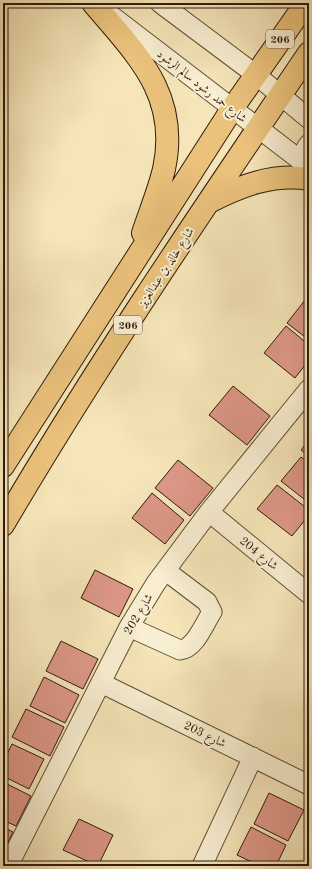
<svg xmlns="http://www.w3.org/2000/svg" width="312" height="869" font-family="'Old Standard TT',Amiri,serif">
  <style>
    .building { fill: #dd9787; stroke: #2f1b0a }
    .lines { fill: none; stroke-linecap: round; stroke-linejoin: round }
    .minor-casing { stroke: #604e36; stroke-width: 21 }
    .major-casing { stroke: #2f1b0a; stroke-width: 24 }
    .minor { stroke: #f8eed1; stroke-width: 19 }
    .major { stroke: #eac27c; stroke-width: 22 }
    .labels { text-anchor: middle; stroke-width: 4; stroke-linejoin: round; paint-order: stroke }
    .shield { fill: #f8eed1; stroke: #6b5a46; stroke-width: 1 }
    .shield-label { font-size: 11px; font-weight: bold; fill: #2f1b0a }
    .street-label { font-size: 12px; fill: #2f1b0a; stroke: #f8eed1 }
  </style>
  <rect width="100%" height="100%" fill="#f5e5b8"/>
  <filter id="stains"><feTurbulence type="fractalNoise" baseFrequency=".005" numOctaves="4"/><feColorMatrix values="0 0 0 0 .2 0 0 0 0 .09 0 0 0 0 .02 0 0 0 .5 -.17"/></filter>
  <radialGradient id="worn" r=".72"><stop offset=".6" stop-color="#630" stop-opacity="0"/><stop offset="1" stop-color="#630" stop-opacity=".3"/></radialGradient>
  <path class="building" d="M 309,295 L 309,340 L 287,323 Z
    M 286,326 L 309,345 L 309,360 L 295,378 L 264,353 Z
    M 233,386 L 270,416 L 247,445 L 209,415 Z
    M 309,440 L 309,456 L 301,450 Z
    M 301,457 L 309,463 L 309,503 L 281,481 Z
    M 178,460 L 213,488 L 190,516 L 155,488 Z
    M 277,485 L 309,510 L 309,515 L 292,536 L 257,509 Z
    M 152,493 L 184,520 L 165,544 L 132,518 Z
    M 95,570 L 133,589 L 119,617 L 81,598 Z
    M 61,641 L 98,659 L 83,689 L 46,671 Z
    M 44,677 L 79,695 L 65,723 L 30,706 Z
    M 26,709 L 64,727 L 50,756 L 12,737 Z
    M 12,744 L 44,759 L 29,789 L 3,776 L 3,763 Z
    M 3,782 L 31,796 L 16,826 L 3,820 Z
    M 269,793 L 304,810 L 288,841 L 254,824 Z
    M 79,819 L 113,835 L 98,866 L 63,850 Z
    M 3,827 L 13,832 L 3,853 Z
    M 251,827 L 286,845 L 276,866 L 260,866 L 237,855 Z
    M 232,861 L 242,866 L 230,866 Z"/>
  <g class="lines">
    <g class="minor-casing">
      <path id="minor" d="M 160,3 L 255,74 L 309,119
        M 112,16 L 309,167
        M 309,144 C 303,150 305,159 309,166
        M 209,512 L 309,594
        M 129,627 L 180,650 C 195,649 204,624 212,612 L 207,602 L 166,571
        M 101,683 L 309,785
        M 8,866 L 129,627 L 156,583 L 209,512 L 309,389
        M 202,866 L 253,757"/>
    </g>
    <g class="major-casing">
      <path id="major" d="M 93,3 C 137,55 180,95 164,169 C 159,190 150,212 143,233
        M 209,202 C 240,186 273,173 309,179
        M 3,466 L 232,109 L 306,3
        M 3,525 C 98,363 204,208 309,53"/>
    </g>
    <use href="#minor" class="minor"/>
    <use href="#major" class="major"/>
  </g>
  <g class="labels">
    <g class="shield">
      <rect x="266" y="30" width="28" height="18" rx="3"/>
      <rect x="114" y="316" width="28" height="18" rx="3"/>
    </g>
    <g class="shield-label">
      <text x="280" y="43">206</text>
      <text x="128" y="329">206</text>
    </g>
    <g class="street-label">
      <text transform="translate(202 86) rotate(38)" y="4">شارع حمد رشود سالم الرشود</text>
      <text transform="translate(166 267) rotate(-57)" y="4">شارع خالد بن عبدالعزيز</text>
      <text transform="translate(259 553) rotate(39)" y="4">شارع 204</text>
      <text transform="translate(138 614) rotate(-59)" y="4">شارع 202</text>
      <text transform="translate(205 734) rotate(26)" y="4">شارع 203</text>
    </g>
  </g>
  <rect width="312" height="869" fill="none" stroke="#f5e5b8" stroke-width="16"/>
  <rect x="4" y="4" width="304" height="861" fill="none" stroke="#2f1b0a" stroke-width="2"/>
  <rect x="8" y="8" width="296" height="853" fill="none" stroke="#2f1b0a"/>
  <rect width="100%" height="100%" filter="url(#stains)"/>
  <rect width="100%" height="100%" fill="url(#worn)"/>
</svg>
